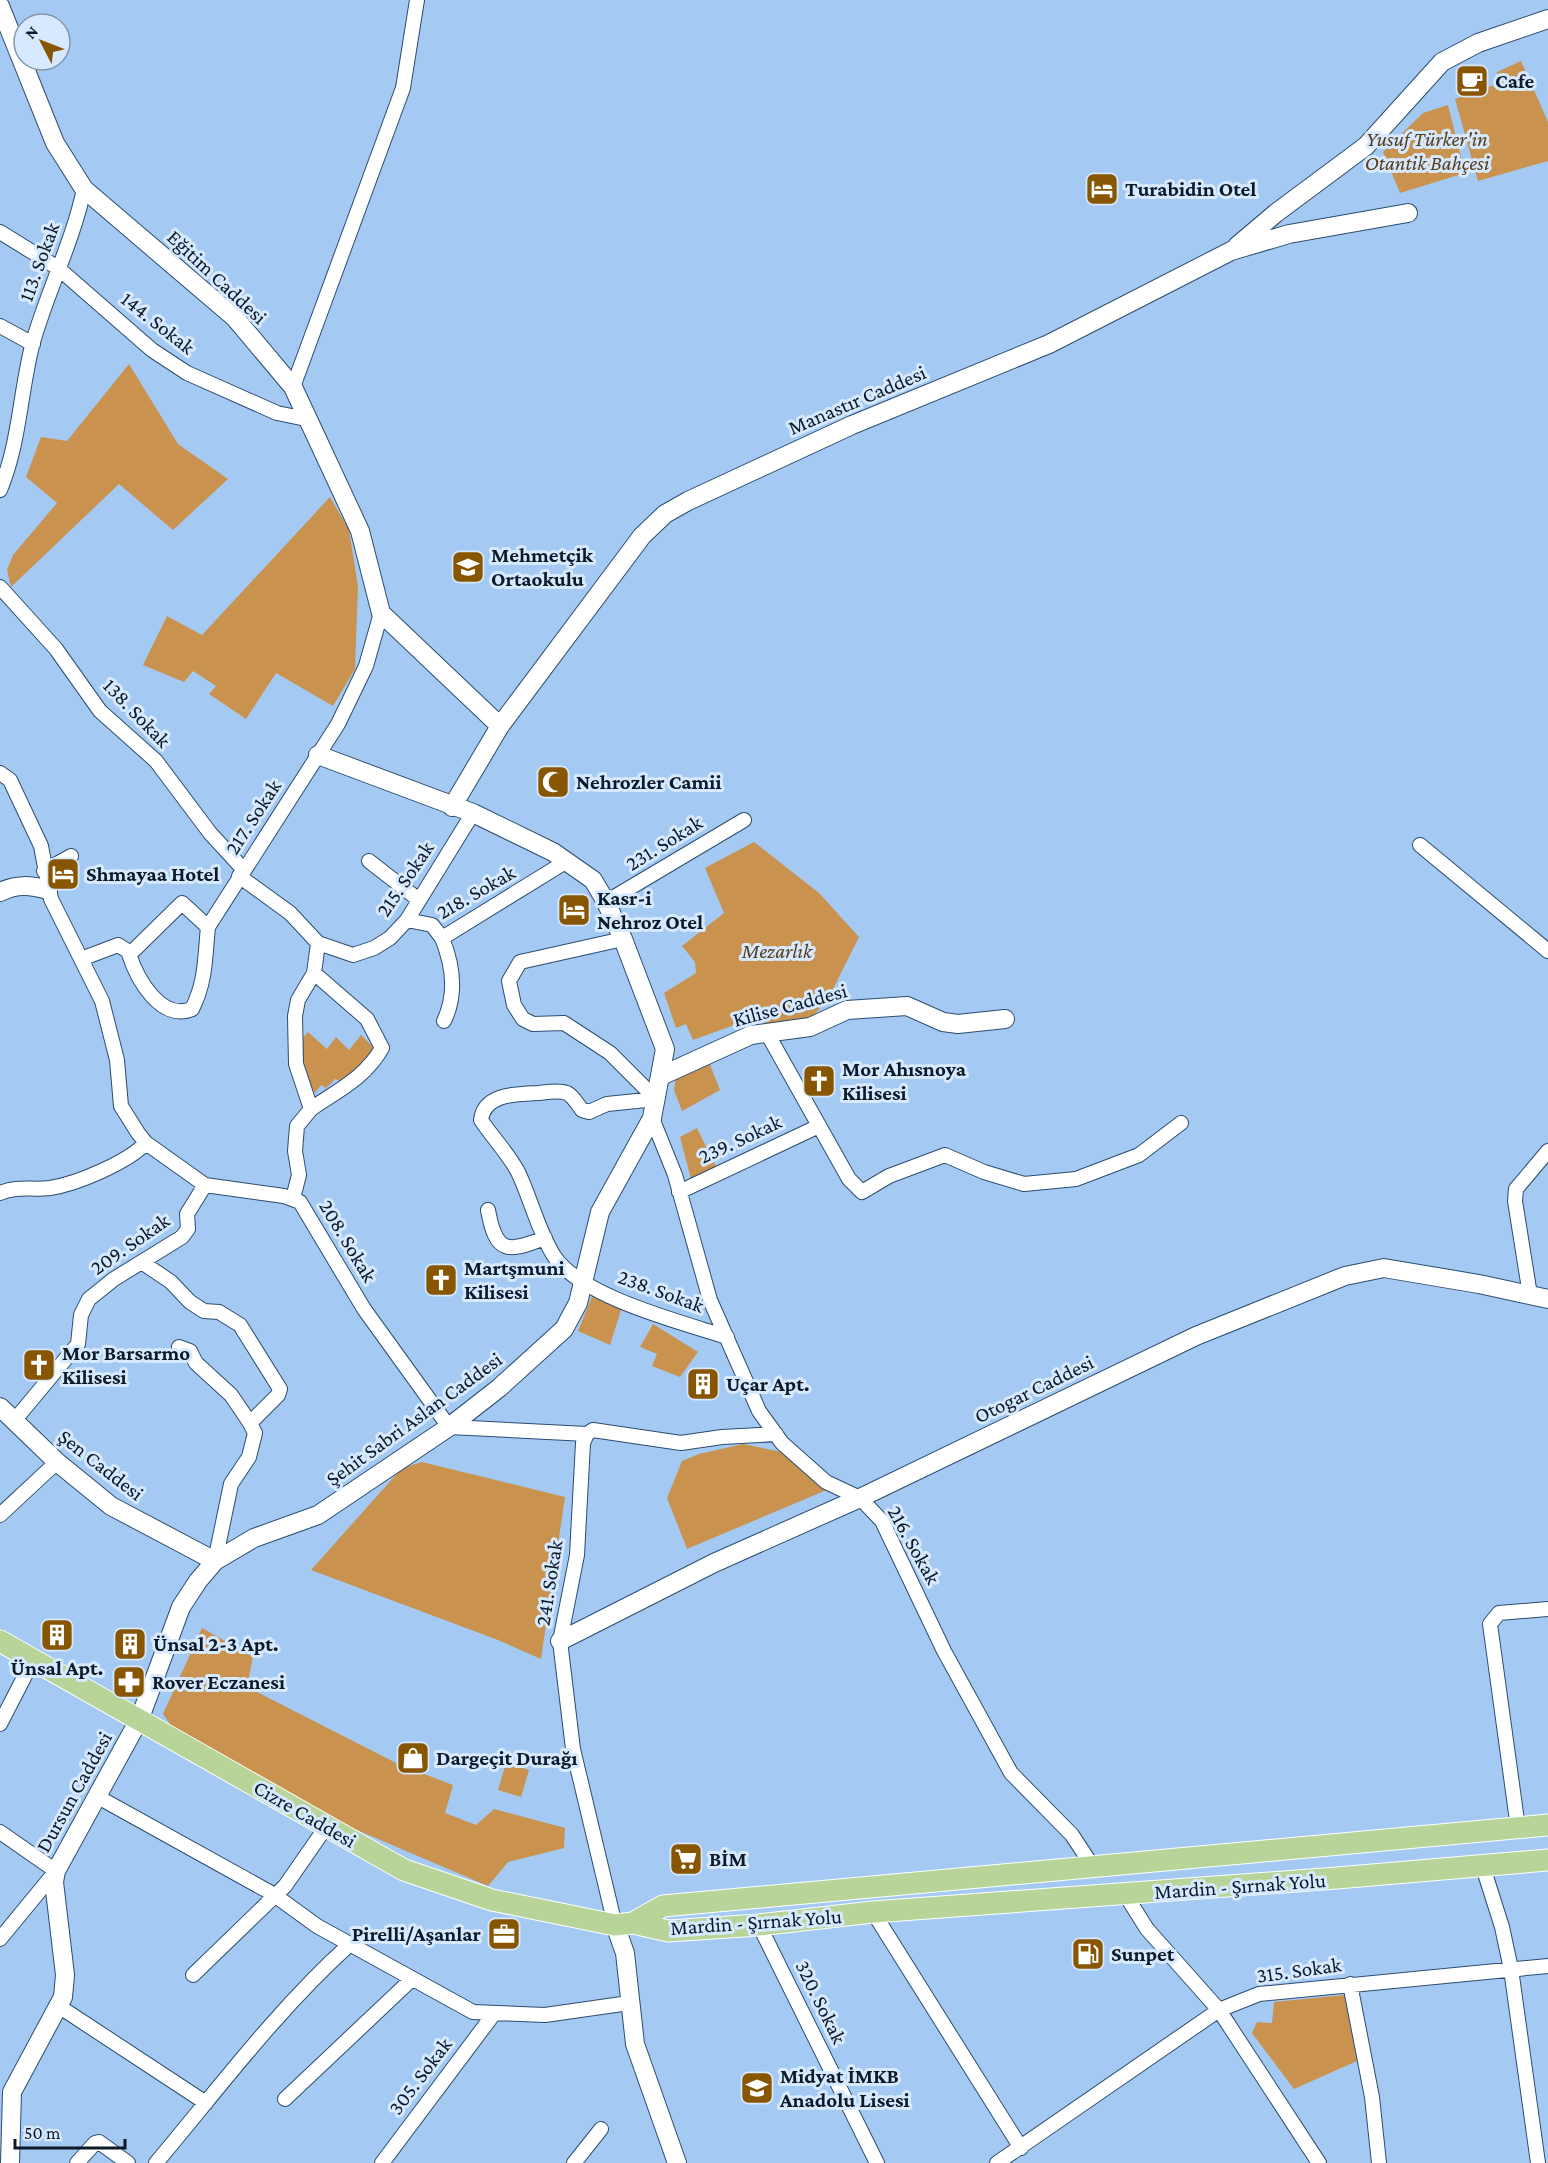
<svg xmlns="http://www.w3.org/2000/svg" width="1548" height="2163" font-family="'Crimson Pro',serif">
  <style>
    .green { fill: #c9924e }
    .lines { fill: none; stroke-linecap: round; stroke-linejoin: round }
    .street-casing { stroke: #2b4d6f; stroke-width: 16 }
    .secondary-casing { stroke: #2b4d6f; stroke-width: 20 }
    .primary-casing { stroke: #fff; stroke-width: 23 }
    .street { stroke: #fff; stroke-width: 14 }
    .secondary { stroke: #fff; stroke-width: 18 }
    .primary { stroke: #b8d498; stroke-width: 21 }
    .labels { text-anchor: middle; stroke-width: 6; stroke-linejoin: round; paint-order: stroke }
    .poi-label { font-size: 21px; font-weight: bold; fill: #0b1928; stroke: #d6e9fe; text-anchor: start }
    .park-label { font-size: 21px; font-style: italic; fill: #573d1d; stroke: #d6e9fe }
    .street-label { font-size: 21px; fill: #0b1928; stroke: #d6e9fe }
  </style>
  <rect width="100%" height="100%" fill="#a4caf3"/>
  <path class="green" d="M 1521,61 L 1548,122 L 1548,161 L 1478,181 L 1455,99 L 1500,83 L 1497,72 Z
    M 1448,105 L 1465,173 L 1400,193 L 1383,152 L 1423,113 Z
    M 129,364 L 178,444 L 228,479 L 173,530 L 119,484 L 11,587 L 7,570 L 13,555 L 57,503 L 26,477 L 41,437 L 67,441 Z
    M 330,497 L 349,530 L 358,586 L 355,669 L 333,706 L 276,673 L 246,719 L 209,694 L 216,686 L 193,671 L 184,682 L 143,665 L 167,616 L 202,635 Z
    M 754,842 L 819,893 L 859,937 L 828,999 L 806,1024 L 770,1028 L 759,1016 L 693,1040 L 686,1024 L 676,1028 L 664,993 L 696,973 L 695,962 L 682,946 L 724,913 L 705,868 Z
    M 308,1032 L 327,1049 L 336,1037 L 349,1050 L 361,1035 L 375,1049 L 363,1068 L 342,1082 L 335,1079 L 326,1088 L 321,1085 L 315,1093 L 301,1067 L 302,1039 Z
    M 709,1062 L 720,1090 L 682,1111 L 674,1090 L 676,1077 Z
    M 697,1128 L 716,1167 L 691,1179 L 680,1137 Z
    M 593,1294 L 622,1307 L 610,1345 L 578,1331 Z
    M 653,1324 L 698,1352 L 680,1377 L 652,1366 L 657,1354 L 640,1347 Z
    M 743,1444 L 782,1452 L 829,1489 L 687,1549 L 667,1498 L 682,1461 L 699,1454 Z
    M 422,1462 L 565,1497 L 541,1659 L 498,1640 L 311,1570 L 402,1468 Z
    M 202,1628 L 253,1657 L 247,1687 L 398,1764 L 453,1785 L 445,1813 L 476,1825 L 494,1809 L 565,1828 L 564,1848 L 508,1862 L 488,1886 L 350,1827 L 172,1727 L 163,1714 Z
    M 506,1763 L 529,1770 L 521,1797 L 498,1790 Z
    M 1345,1995 L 1357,2061 L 1294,2089 L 1252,2033 L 1257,2022 L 1272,2023 L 1274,2002 Z"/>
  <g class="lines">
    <g class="street-casing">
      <path id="street" d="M 0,232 L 58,268 L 152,350 L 187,373 L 277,413 L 306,419
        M 0,326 L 33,344
        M 293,387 L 403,88 L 417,0
        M 0,490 C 20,442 20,391 33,342 C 48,290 73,241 84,189
        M 0,587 L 56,649 L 100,711 L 156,761 L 210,833 L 244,870
        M 0,773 L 10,780 L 41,846 L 51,899 L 102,1001 L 117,1060 L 121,1106 L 138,1133 L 146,1143 L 205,1185 L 284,1196 L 300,1202 L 364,1309 L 449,1427 L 587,1434
        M 1420,845 L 1548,951
        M 369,861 L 419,900
        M 44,871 L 71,856
        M 239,876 L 290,913 L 318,943 L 353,955 L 374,948 L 390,938 L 407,920 L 473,813
        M 606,902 L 744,820
        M 407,920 L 432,925 L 442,938 L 567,861
        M 442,938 C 453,965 457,994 444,1021
        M 623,939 L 520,962 L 509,981 L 514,1005 L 523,1019 L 533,1024 L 564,1023 L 610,1053 L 656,1099
        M 129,954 C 137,979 161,1022 192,1009 C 206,982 205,956 208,927
        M 81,959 L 118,945 L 131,953 L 182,903 L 208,927 L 338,724 L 366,666 L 381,613
        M 767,1033 L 849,1179 L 862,1192 L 889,1176 L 945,1155 L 984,1172 L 1024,1184 L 1076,1179 L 1139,1155 L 1181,1123
        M 656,1099 L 607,1104 L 589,1112 L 582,1110 C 578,1105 573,1096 567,1093 C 558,1090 548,1092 539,1093 C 518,1094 484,1093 481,1120 C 492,1137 508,1153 518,1172 C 531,1199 538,1231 554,1256 C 581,1297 681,1322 727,1337
        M 311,1109 C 338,1090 365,1078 382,1048 L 367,1019 L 314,973
        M 652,1118 L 675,1175 L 710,1300 L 759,1411 L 782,1443 L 826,1482 L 860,1498 L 882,1521 L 944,1651 L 1011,1773 L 1072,1835 L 1093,1867
        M 679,1192 L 819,1126
        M 0,1193 C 16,1186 33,1190 50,1188 C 77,1184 128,1162 146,1143
        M 293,1198 L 299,1175 L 295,1151 L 297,1126 L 311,1109 L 296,1064 L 295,1016 L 298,1000 L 314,973 L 318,943
        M 488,1210 C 496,1255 508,1252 545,1238
        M 143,1263 L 171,1282 L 190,1302 L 204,1311 L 219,1312 L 240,1325 L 280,1389 L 278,1395 L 250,1423 L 255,1433 L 249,1457 L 231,1484 L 215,1561
        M 1530,1295 L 1515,1201 L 1516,1189 L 1548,1151
        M 179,1347 L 190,1351 L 196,1363 L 231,1395 L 250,1423
        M 14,1421 L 78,1344 L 81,1315 L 89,1299 L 114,1279 L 182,1237 L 188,1229 L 187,1214 L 205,1185
        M 0,1515 L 57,1462
        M 0,1724 L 33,1660
        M 98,1797 L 273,1894 L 317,1926 L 473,2012 L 545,2015 L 629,2003
        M 1518,1828 L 1490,1624 L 1499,1613 L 1548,1609
        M 0,1832 L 56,1871 L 0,1939
        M 1483,1867 L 1502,1927 L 1511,1969 L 1538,2163
        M 1125,1894 L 1147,1929 L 1219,2010 L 1319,2163
        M 873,1912 L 1021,2148
        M 615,1925 L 573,1749 L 560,1641 L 577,1555 L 583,1443 L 587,1434 L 593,1430 L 681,1443 L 722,1437 L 776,1434
        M 759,1925 L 877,2163
        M 193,1975 L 285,1886 L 326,1827
        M 1350,1984 L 1372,2097 L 1379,2163
        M 60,2007 L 206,2103
        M 285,2099 L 412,1979
        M 77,2163 L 95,2143 L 99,2142 L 128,2163
        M 156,2163 C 219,2088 277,2010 350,1944
        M 382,2163 L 493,2015
        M 574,2163 L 601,2129
        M 997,2163 L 1219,2010 L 1259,1994 L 1548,1966"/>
    </g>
    <g class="secondary-casing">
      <path id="secondary" d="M 0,6 L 55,143 L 84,189 L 235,318 L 293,387 L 360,531 L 381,613 L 500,726
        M 1237,246 L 1276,213 L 1366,146 L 1442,62 L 1478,43 L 1548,19
        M 452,807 L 500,726 L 642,536 L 665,514 L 688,501 L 852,425 L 1049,344 L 1231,251 L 1289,234 L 1408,213
        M 0,892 C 17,884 30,885 48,890
        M 661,1076 L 751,1035 L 810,1027 L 847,1010 L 907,1006 L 943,1022 L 958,1024 L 1005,1019
        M 0,1407 L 57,1462 L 111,1506 L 215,1561
        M 560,1641 L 714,1563 L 860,1498 L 1196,1336 L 1345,1276 L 1384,1268 L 1479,1284 L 1548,1299
        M 615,1925 L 625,1953 L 635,2044 L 677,2163
        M 10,2163 L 12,2092 L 63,1997 L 65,1975 L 54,1882 L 56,1871 L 140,1718 L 181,1607 L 198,1581 L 215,1561 L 254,1538 L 318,1515 L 449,1427 L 499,1388 L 564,1329 L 578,1303 L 600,1212 L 652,1118 L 665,1049 L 623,939 L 606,902 L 593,880 L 553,852 L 473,813 L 318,755"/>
    </g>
    <g class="primary-casing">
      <path id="primary" d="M 0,1641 L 404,1870 L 492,1900 L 615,1925 L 633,1923 L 663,1906 L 1548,1825
        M 633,1923 L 668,1931 L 759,1925 L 873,1912 L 1337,1878 L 1548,1860"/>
    </g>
    <use href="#street" class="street"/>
    <use href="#secondary" class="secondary"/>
    <use href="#primary" class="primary"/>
  </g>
  <defs>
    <g id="cafe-square" transform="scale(1.725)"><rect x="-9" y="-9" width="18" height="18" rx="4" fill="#850" stroke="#d6e9fe"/><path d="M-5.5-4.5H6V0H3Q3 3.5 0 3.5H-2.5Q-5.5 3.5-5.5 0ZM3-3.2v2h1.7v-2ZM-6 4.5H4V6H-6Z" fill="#fff"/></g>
    <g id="hotel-square" transform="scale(1.725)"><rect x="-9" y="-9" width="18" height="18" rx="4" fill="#850" stroke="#d6e9fe"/><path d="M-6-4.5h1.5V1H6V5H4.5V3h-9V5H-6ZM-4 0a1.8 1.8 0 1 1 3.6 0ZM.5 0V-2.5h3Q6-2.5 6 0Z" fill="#fff"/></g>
    <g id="school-square" transform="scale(1.725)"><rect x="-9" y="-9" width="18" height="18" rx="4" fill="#850" stroke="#d6e9fe"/><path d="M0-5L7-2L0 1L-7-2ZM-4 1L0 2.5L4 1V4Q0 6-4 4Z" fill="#fff"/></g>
    <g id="mosque-square" transform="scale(1.725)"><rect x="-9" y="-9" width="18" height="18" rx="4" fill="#850" stroke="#d6e9fe"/><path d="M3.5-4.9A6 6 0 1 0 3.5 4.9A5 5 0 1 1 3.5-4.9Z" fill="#fff"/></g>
    <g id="church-square" transform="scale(1.725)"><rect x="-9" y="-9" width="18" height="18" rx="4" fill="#850" stroke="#d6e9fe"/><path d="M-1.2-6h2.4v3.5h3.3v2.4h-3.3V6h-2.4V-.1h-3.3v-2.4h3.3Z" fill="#fff"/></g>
    <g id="building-square" transform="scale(1.725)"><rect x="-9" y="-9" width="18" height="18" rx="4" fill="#850" stroke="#d6e9fe"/><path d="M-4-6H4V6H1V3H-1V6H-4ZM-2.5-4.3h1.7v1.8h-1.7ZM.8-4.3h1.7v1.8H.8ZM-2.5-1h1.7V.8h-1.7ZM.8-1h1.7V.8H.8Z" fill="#fff"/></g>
    <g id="pharmacy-square" transform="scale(1.725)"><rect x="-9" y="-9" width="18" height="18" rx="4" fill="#850" stroke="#d6e9fe"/><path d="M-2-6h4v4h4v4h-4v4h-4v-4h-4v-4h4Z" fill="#fff"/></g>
    <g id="shop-square" transform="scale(1.725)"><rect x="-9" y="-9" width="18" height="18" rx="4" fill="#850" stroke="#d6e9fe"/><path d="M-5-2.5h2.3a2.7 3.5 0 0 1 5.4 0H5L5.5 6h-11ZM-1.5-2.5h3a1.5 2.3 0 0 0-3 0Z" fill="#fff"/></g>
    <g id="supermarket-square" transform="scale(1.725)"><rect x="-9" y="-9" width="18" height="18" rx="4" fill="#850" stroke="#d6e9fe"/><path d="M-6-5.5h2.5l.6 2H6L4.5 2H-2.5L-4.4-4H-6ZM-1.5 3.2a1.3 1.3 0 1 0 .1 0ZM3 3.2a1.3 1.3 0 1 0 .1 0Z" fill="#fff"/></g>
    <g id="office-square" transform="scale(1.725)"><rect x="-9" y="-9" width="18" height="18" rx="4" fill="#850" stroke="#d6e9fe"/><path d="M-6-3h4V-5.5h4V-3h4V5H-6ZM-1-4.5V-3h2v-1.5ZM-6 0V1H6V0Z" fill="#fff"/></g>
    <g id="fuel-square" transform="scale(1.725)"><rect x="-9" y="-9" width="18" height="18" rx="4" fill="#850" stroke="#d6e9fe"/><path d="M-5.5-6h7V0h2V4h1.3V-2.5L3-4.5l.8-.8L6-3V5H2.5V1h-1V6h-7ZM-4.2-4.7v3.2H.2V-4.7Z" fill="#fff"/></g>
  </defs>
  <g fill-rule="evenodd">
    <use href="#cafe-square" x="1472" y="81"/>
    <use href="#hotel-square" x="1102" y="189"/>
    <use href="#school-square" x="468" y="567"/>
    <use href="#mosque-square" x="553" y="782"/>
    <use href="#hotel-square" x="63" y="874"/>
    <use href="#hotel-square" x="574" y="910"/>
    <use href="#church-square" x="819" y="1081"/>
    <use href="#church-square" x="441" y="1280"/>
    <use href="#church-square" x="39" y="1365"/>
    <use href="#building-square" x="703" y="1384"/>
    <use href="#building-square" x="57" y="1635"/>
    <use href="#building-square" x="130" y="1644"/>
    <use href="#pharmacy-square" x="129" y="1682"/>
    <use href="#shop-square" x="413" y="1758"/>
    <use href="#supermarket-square" x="686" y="1859"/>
    <use href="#office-square" x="504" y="1934"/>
    <use href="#fuel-square" x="1088" y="1954"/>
    <use href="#school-square" x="757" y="2088"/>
  </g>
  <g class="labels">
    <g class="poi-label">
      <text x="1495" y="88">Cafe</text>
      <text x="1125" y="196">Turabidin Otel</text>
      <text x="491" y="562">Mehmetçik<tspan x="491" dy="24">Ortaokulu</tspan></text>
      <text x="576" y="789">Nehrozler Camii</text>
      <text x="86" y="881">Shmayaa Hotel</text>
      <text x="597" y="905">Kasr-i<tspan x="597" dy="24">Nehroz Otel</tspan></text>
      <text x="842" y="1076">Mor Ahısnoya<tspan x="842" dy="24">Kilisesi</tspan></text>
      <text x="464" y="1275">Martşmuni<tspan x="464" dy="24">Kilisesi</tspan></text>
      <text x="62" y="1360">Mor Barsarmo<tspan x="62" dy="24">Kilisesi</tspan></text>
      <text x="726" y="1391">Uçar Apt.</text>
      <text x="153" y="1651">Ünsal 2-3 Apt.</text>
      <text x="57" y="1675" text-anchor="middle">Ünsal Apt.</text>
      <text x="152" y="1689">Rover Eczanesi</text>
      <text x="436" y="1765">Dargeçit Durağı</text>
      <text x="709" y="1866">BİM</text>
      <text x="481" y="1941" text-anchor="end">Pirelli/Aşanlar</text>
      <text x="1111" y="1961">Sunpet</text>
      <text x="780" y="2083">Midyat İMKB<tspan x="780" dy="24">Anadolu Lisesi</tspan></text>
    </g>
    <g class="park-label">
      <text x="1427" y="146">Yusuf Türker'in<tspan x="1427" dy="24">Otantik Bahçesi</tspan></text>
      <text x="777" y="958">Mezarlık</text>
    </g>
    <g class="street-label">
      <text transform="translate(39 262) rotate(-70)" y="7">113. Sokak</text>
      <text transform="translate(217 277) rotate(43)" y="7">Eğitim Caddesi</text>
      <text transform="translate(158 323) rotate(38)" y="7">144. Sokak</text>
      <text transform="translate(857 400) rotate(-23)" y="7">Manastır Caddesi</text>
      <text transform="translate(137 713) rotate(46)" y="7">138. Sokak</text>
      <text transform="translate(253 817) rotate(-57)" y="7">217. Sokak</text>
      <text transform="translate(664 843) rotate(-32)" y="7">231. Sokak</text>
      <text transform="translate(405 879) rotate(-56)" y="7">215. Sokak</text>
      <text transform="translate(476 892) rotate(-30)" y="7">218. Sokak</text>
      <text transform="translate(790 1005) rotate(-15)" y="7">Kilise Caddesi</text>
      <text transform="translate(740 1139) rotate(-25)" y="7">239. Sokak</text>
      <text transform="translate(348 1241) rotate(59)" y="7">208. Sokak</text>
      <text transform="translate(130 1244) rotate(-35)" y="7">209. Sokak</text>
      <text transform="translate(661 1291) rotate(20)" y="7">238. Sokak</text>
      <text transform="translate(1034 1389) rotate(-26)" y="7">Otogar Caddesi</text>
      <text transform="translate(414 1419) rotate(-36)" y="7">Şehit Sabri Aslan Caddesi</text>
      <text transform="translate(101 1465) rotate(38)" y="7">Şen Caddesi</text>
      <text transform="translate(914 1545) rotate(61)" y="7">216. Sokak</text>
      <text transform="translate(549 1583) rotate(-81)" y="7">241. Sokak</text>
      <text transform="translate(74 1792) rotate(-61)" y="7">Dursun Caddesi</text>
      <text transform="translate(305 1814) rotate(30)" y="7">Cizre Caddesi</text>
      <text transform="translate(1240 1886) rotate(-4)" y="7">Mardin - Şırnak Yolu</text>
      <text transform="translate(756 1922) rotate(-4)" y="7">Mardin - Şırnak Yolu</text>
      <text transform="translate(1299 1970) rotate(-8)" y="7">315. Sokak</text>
      <text transform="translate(821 2002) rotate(64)" y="7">320. Sokak</text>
      <text transform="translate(420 2076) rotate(-53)" y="7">305. Sokak</text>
    </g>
  </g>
  <g transform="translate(42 42) rotate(312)"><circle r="28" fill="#d6e9fe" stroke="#8596a8" stroke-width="1.5"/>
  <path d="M0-4.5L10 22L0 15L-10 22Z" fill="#885500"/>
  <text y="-9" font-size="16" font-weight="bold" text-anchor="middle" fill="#0b1928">N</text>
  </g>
  <path d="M15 2139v9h110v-9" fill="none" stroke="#0b1928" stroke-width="3"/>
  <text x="24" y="2139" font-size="18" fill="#0b1928" stroke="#d6e9fe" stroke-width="4.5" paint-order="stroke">50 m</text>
</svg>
